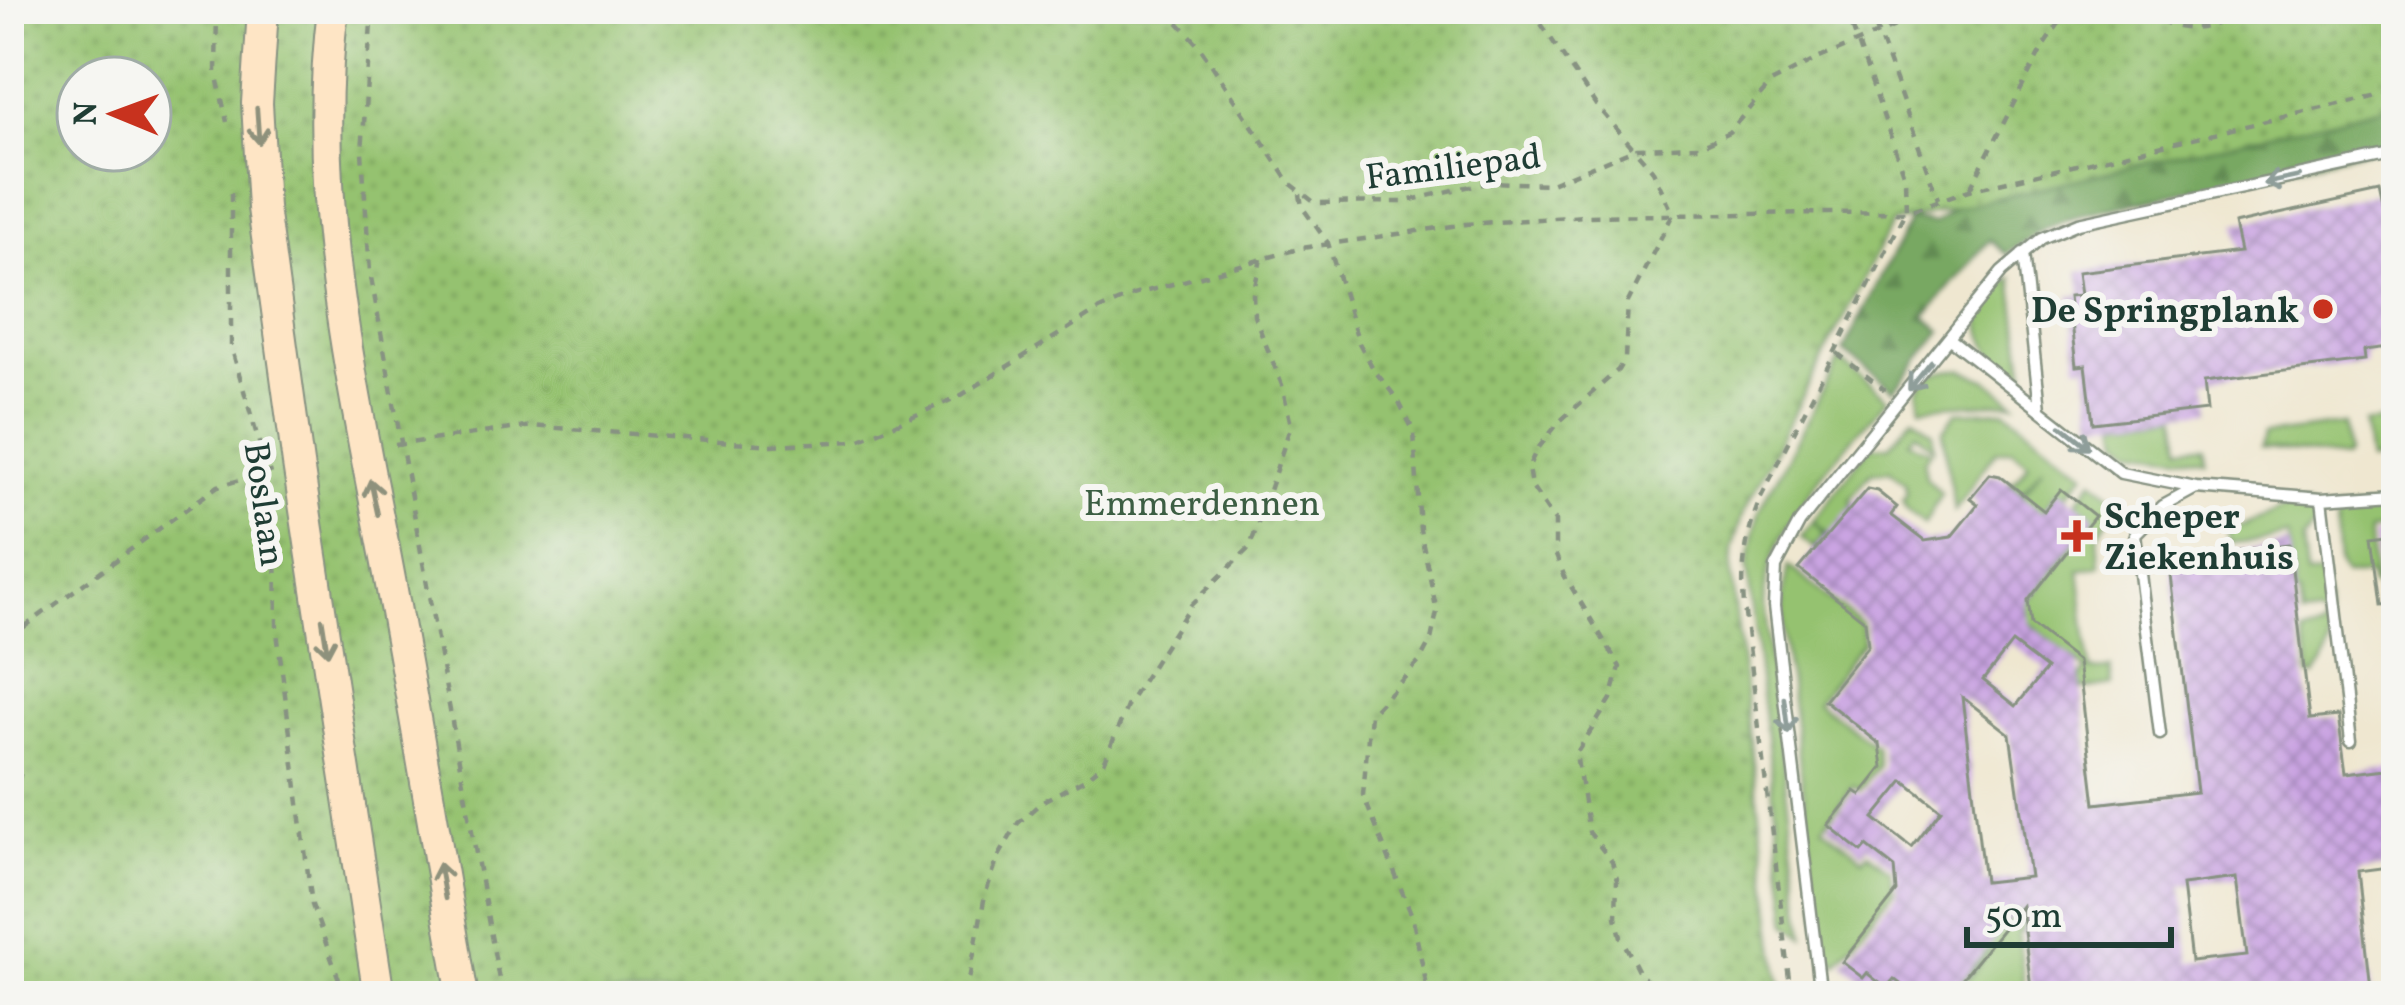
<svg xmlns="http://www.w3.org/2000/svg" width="2405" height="1005" font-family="Vollkorn,serif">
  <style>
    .green { fill: #95c270; stroke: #5a8052; stroke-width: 3 }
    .forest { fill: url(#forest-firs); stroke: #4c724b; stroke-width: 3 }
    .park { fill: url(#park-dots); stroke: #5a8052; stroke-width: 3; fill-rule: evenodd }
    .building { fill: url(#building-cross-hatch); fill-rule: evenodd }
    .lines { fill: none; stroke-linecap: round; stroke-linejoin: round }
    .service-casing { stroke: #879282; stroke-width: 15 }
    .secondary-casing { stroke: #879282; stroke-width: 34 }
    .path { stroke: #879282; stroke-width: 4.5; stroke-dasharray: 9 9; stroke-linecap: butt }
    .service { stroke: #fff; stroke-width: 10 }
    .secondary { stroke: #fee5c5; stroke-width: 30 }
    .oneway { stroke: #8e917c }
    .oneway2 { stroke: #8f9e9a }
    .poi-dot { fill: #c8321e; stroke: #f6f6f2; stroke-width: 4.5 }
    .labels { text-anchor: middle; stroke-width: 12; stroke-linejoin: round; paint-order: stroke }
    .street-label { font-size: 36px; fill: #1f3d34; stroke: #f6f6f2 }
    .poi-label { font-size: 36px; font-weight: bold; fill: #1f3d34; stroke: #f6f6f2; text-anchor: end }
    .park-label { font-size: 36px; fill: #3c5e43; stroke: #f6f6f2 }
  </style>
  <defs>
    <pattern id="forest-firs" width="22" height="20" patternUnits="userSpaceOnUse" patternTransform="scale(3)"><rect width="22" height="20" fill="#78a862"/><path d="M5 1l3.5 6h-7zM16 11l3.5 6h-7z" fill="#628a52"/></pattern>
    <pattern id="park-dots" width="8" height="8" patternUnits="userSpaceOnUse" patternTransform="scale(3)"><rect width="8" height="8" fill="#95c270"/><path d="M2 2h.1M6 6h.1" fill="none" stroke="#799f5d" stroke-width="1.8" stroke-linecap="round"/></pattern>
    <pattern id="building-cross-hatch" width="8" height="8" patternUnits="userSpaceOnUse" patternTransform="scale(3)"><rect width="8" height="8" fill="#caa4e2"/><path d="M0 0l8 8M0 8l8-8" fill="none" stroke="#a387b8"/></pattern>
  </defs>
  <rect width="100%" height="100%" fill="#f6f6f2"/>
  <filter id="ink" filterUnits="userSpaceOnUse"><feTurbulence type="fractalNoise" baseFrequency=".00833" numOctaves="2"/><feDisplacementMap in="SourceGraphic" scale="24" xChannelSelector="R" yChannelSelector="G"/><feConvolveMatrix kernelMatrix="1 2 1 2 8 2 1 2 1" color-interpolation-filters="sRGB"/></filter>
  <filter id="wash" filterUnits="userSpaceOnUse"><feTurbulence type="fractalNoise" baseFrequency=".004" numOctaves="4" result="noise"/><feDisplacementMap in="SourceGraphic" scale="48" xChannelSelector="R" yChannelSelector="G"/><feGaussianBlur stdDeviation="2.7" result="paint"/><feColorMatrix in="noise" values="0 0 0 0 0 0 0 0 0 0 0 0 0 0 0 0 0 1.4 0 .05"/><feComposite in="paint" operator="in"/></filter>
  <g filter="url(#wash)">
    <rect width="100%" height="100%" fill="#efe7d0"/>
    <path class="green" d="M 2012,278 L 2025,377 L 2022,381 C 1981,351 1961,312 2012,278 Z
      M 1839,360 L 1888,398 C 1837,461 1768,521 1763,606 L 1805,936 L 1789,923 L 1747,567 L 1759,513 Z
      M 1963,370 L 1986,379 L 2015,402 L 1921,407 L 1917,391 C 1926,375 1944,369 1963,370 Z
      M 2006,410 L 2086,472 L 2067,495 L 2060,490 L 2041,515 L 2019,498 L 2044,465 L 2021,492 L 2008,482 L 2015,481 L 2029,462 L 2013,449 L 1996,451 L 1954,511 L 1943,431 L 1957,412 Z
      M 2177,414 L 2181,446 L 2203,445 L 2204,458 L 2136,449 L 2122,438 L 2119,420 Z
      M 1913,416 L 1933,431 L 1934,448 L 1916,431 L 1909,440 L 1931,451 L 1924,460 L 1926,477 L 1941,494 L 1924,524 L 1908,511 L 1903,500 L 1907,494 L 1906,483 L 1890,470 L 1872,472 L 1851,500 L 1854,504 L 1835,536 L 1815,522 L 1835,542 L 1826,535 L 1815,548 L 1801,537 L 1872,446 L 1890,445 Z
      M 2396,421 L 2396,455 L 2368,462 L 2363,426 Z
      M 2342,425 L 2346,456 L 2343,460 L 2261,448 L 2264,435 Z
      M 2094,479 L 2118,501 L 2098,534 L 2100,565 L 2079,570 L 2091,670 L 2111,669 L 2113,685 L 2081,690 L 2080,678 L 2087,670 L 2029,623 L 2027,603 L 2094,517 L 2077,502 Z
      M 2293,504 L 2310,508 L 2316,525 L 2303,542 L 2307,577 L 2323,576 C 2327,615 2341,643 2315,676 L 2309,676 L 2304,634 L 2322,631 L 2325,622 L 2317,616 L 2302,618 L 2299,596 L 2295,596 L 2288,537 L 2231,543 L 2229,531 Z
      M 2396,506 L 2396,527 L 2368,531 L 2375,586 L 2371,586 L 2369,575 L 2343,575 L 2338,567 L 2334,511 Z
      M 1788,566 L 1861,623 L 1863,643 L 1818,701 L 1875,746 L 1878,766 L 1860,790 L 1854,786 L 1823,826 L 1862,857 L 1868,852 L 1890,870 L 1893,890 L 1836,962 L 1824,952 L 1783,630 L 1782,596 Z
      M 2011,901 L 2061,925 L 2018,931 L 2025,994 L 1956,996 L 1991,949 L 1951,992 L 1992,924 L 2002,931 L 2011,918 Z"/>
    <path class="forest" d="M 2396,95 L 2396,144 L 2084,214 L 2046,228 L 2006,254 L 1989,240 L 1925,316 L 1942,331 L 1894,390 L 1843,351 L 1910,220 L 1934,223 L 1965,202 Z"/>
    <path class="park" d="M 9,9 L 2396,9 L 2396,104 L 1892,223 L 1743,512 L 1732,549 L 1731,574 L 1782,996 L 9,996 ZM 78,78 L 150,78 L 150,150 L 78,150 Z"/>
    <g id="blocks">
      <path class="building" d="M 2380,192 L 2396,267 L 2396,347 L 2364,351 L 2365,361 L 2204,381 L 2207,410 L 2093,423 L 2086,365 L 2077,366 L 2069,296 L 2081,295 L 2078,272 L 2240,252 L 2234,224 Z
        M 1990,474 L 2000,476 L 2044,511 L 2061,489 L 2095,516 L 2028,601 L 2031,625 L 2078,661 L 2095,804 L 2197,792 L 2169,559 L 2289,544 L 2310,719 L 2338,716 L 2346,774 L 2396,768 L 2396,867 L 2358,872 L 2372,996 L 2032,996 L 2021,906 L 1948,996 L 1916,996 L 1894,979 L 1886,988 L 1867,973 L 1863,978 L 1842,962 L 1897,892 L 1895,868 L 1867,846 L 1862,852 L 1828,825 L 1855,791 L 1861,795 L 1883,767 L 1880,744 L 1824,700 L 1868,645 L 1865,621 L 1799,569 L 1867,489 L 1877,491 L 1897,507 L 1891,515 L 1925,541 L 1951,537 L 1978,504 L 1970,498 ZM 2012,643 L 2046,669 L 2016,706 L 1983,680 ZM 1962,697 L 2010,734 L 2030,877 L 1984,882 ZM 1904,781 L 1941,810 L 1912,848 L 1874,818 ZM 2237,878 L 2247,956 L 2191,962 L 2182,885 Z
        M 2396,532 L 2396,604 L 2382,605 L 2373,535 Z"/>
    </g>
  </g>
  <g filter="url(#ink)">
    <use href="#blocks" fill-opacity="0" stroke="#879282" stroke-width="3"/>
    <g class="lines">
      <g class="service-casing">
        <path id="service" d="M 2023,253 L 2040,408
          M 1950,339 L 2121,473 L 2196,488 L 2322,498 L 2396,493
          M 2322,498 L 2351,741
          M 2160,734 L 2135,534 L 2163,506 L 2196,488
          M 1821,996 L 1774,607 L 1776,567 L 1800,522 L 2002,272 L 2042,238 L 2078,223 L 2396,155"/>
      </g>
      <g class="secondary-casing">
        <path id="secondary" d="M 263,9 L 257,103 L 263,208 L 298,464 L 379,996
          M 333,9 C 311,182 346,352 379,522 C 410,679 435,838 463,996"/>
      </g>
      <path class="path" d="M 217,9 L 216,72 L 227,122
        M 372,9 L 362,152 L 370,272 L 502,996
        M 1166,9 L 1198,44 L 1290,183 L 1315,203 L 1402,202 L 1488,182 L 1548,184 L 1637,148 L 1699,146 L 1729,132 L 1771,83 L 1817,59 L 1939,9
        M 1531,9 L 1598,108 L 1652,169 L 1673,214 L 1628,302 L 1625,358 L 1618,370 L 1560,421 L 1536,451 L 1528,468 L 1531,486 L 1555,521 L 1555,553 L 1564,575 L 1620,667 L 1611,699 L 1576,754 L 1589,832 L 1612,862 L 1617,879 L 1616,917 L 1621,937 L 1640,974 L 1664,996
        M 1869,9 L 1938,199
        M 2146,9 C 2177,38 2210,32 2243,9
        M 1970,188 L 2044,45 L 2069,9
        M 231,193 L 231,346 L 267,470
        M 1300,194 L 1302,207 L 1328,243 L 1359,343 L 1374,370 L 1398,400 L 1414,432 L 1420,530 L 1437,612 L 1431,640 L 1420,661 L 1370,714 L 1363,795 L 1412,916 L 1429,996
        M 1837,353 L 1885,390
        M 9,365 L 14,380 L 9,429
        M 395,445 L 532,426 L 771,445 L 856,441 L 960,396 L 1095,312 L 1133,295 L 1302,248 L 1466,224 L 1585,216 L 1906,212 L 1969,190 L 2396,91
        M 276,528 L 277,632 L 312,905 L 345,996
        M 9,638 L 218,486 L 273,471
        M 9,740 L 21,772 L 9,813
        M 9,934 L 19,947 L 9,985
        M 966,996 L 985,895 L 998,858 L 1018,823 L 1043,801 L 1083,780 L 1104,763 L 1128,704 L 1191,605 L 1250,547 L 1291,425 L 1282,385 L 1254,315 L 1253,294 L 1261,259
        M 1792,996 L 1744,606 C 1741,566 1746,534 1761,497 L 1906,212 L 1905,178 L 1846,9"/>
      <use href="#service" class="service"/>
      <use href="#secondary" class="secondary"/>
    </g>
    <defs><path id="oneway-shaft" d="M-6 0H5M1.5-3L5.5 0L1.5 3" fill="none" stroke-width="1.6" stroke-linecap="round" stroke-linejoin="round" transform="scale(3)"/></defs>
    <g class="oneway">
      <use href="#oneway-shaft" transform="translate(258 126) rotate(86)"/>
      <use href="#oneway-shaft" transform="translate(374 497) rotate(-102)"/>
      <use href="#oneway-shaft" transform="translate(325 637) rotate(81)"/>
      <use href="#oneway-shaft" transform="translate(442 881) rotate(-100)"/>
    </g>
    <g class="oneway2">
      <use href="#oneway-shaft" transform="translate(2282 180) rotate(168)"/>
      <use href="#oneway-shaft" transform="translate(1920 376) rotate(129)"/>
      <use href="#oneway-shaft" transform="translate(2075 437) rotate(39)"/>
      <use href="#oneway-shaft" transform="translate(1787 716) rotate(83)"/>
    </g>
  </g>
  <g class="poi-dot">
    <circle cx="2323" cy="309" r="12"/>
    <path d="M2071 518h12v12h12v12h-12v12h-12v-12h-12v-12h12z"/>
  </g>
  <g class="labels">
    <g class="street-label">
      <text transform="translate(1453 165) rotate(-7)" y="13">Familiepad</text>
      <text transform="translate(266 504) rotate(82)" y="13">Boslaan</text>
    </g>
    <g class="poi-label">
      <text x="2299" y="322">De Springplank</text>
      <text x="2104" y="528" text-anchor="start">Scheper<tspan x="2104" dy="41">Ziekenhuis</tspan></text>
    </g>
    <g class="park-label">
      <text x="1202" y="515">Emmerdennen</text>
    </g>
  </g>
  <rect width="2405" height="1005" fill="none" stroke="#f6f6f2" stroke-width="48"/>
  <g transform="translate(114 114) rotate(271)"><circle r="57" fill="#f6f6f2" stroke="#a0aca6" stroke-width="3"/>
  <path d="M0-9L21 45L0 30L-21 45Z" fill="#c8321e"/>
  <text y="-18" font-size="33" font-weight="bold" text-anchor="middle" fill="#1f3d34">N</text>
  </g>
  <path d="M1967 927v18h204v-18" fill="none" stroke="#1f3d34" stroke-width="6"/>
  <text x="1985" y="927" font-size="36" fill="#1f3d34" stroke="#f6f6f2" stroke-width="9" paint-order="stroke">50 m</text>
</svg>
